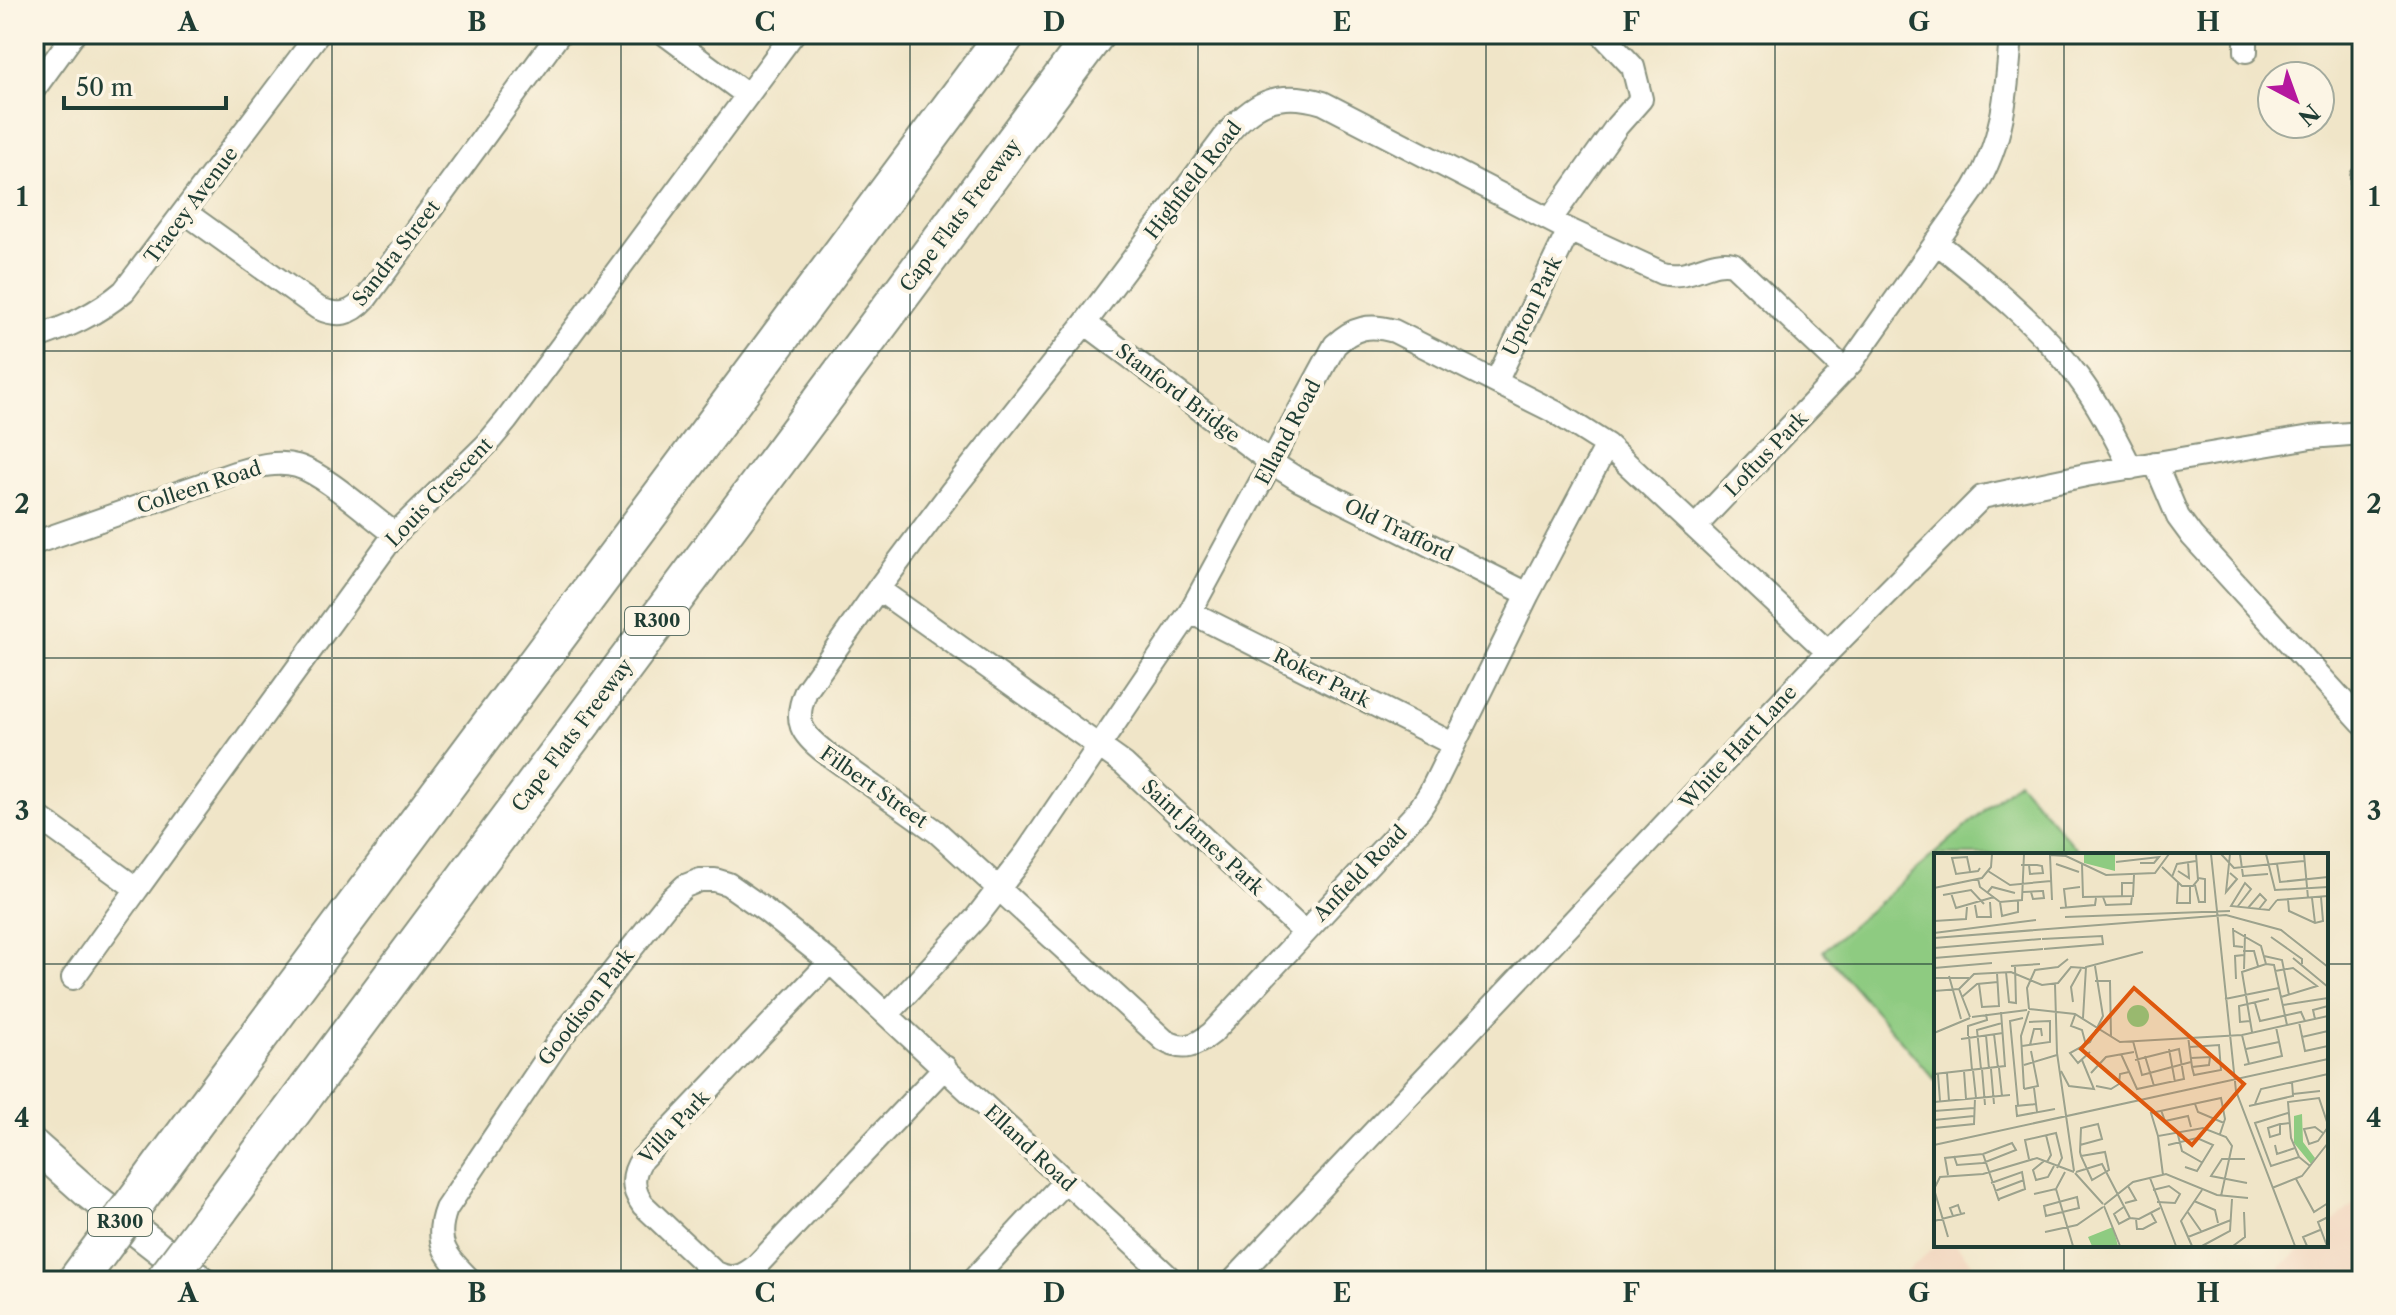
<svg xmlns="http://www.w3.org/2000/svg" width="2396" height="1315" font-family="'Libre Caslon Text',serif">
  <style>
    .built { fill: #f1d5bd }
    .pitch { fill: #8ecb81; stroke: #56845a; stroke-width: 2 }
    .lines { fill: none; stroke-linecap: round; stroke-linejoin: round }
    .street-casing { stroke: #88917e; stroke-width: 26 }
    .secondary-casing { stroke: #88917e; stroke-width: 34 }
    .highway-casing { stroke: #88917e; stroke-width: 42 }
    .street { stroke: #fff; stroke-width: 22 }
    .secondary { stroke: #fff; stroke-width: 30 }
    .highway { stroke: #fff; stroke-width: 38 }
    .highway-bridge-casing { stroke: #88917e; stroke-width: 42; stroke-linecap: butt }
    .highway-bridge { stroke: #fff; stroke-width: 38 }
    .grid { fill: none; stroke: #1f3d34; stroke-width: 2; stroke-opacity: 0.55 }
    .labels { text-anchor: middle; stroke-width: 8; stroke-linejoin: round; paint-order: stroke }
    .shield { fill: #fcf5e5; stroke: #617469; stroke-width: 2 }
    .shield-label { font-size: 18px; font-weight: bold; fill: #1f3d34 }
    .street-label { font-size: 20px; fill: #1f3d34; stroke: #fcf5e5 }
    .inset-road { fill: none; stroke: #9ca28d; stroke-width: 2 }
    .view { fill: #de580e; fill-opacity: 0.15; stroke: #de580e; stroke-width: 4 }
    .inset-edge { fill: none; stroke: #1f3d34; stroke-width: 4 }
    .neatline { fill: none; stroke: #1f3d34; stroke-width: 3 }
    .grid-label { font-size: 26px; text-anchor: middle; font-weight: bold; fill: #1f3d34 }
  </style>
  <rect width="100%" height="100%" fill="#fcf5e5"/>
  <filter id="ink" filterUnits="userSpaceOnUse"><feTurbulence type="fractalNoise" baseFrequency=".0125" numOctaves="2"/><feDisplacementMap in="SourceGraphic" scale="16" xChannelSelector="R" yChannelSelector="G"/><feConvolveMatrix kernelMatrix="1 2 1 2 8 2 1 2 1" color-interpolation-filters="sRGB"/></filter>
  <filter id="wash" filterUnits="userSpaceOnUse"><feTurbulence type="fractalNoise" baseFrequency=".006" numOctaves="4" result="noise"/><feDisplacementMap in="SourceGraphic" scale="32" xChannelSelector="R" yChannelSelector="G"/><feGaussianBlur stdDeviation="1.8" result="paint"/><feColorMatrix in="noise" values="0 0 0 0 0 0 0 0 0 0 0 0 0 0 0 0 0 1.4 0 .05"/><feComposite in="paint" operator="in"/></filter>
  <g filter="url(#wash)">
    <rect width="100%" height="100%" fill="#f0e5c8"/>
    <path class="built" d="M 2362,1197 L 2362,1281 L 2264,1281 L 2306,1245 L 2326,1245 L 2326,1228 Z
      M 1937,1245 L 1956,1245 L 1987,1281 L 1896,1281 Z"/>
    <path class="pitch" d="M 2018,781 L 2082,855 L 1936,855 L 1936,1081 L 1823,951 Z"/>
  </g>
  <g filter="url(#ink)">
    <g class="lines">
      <g class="street-casing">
        <path id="street" d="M 665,34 L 747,95
          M 2246,51 L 2246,34
          M 34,89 L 74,34
          M 2362,177 L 2362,219
          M 186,213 L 318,308 C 338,317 351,315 366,298 L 559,34
          M 1550,220 L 1617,126 L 1641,99 L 1633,67 L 1602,34
          M 1936,242 C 1987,283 2039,324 2078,377 C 2099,405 2115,437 2131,468
          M 1085,323 L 1272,463 L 1299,480 L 1528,594
          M 34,338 C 68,327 97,314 124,291 L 318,34
          M 1496,382 L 1569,230
          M 1607,445 L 1528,594 L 1430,793 L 1419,810 L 1212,1033 C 1196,1046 1183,1052 1164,1040 L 937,832 L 826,753 C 801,734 793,721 806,691 L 878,589 L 951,492 L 1085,323 L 1223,139 C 1252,103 1277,89 1323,103 L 1569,230 L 1662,273 C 1692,280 1709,258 1733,264 L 1845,370
          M 2155,463 L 2178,517 L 2192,536 L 2362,722
          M 1696,526 L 1851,363 L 1974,189 C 2004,141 2007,89 2011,34
          M 34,543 L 235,473 C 255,467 276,460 297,466 C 325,474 370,516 395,534
          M 878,589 L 1124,764 L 1304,932
          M 1190,612 L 1453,744
          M 34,814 L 137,889 L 395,534 L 486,445 L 506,421 L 793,34
          M 830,962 L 642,1159 C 631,1175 632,1190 643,1205 L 713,1271 C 731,1281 742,1278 757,1265 L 945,1067
          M 73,978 L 137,889
          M 887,1015 L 976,918 L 1027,852 L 1190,612 L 1335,345 C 1354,327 1370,324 1394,331 L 1555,412 L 1607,445 L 1828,652
          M 471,1281 C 447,1257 433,1243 446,1209 L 562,1036 L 670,900 L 685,886 L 700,880 L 715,880 L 728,884 L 765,910 L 830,962 L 1173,1281
          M 972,1281 L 1065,1181
          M 1233,1281 L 1828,652 L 1982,497 L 2086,475 L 2311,437 L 2362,433"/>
      </g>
      <g class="secondary-casing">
        <path id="secondary" d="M 34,1145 L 89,1194 L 201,1281"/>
      </g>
      <g class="highway-casing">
        <path id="highway" d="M 164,1163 L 1006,34
          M 219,1209 L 1095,34"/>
      </g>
      <use href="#street" class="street"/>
      <use href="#secondary" class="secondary"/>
      <use href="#highway" class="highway"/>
      <g class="highway-bridge-casing">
        <path id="highway-bridge" d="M 77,1281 L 164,1163
          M 165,1281 L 219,1209"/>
      </g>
      <use href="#highway-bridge" class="highway-bridge"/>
    </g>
  </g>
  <path class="grid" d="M 332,34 L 332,1281M 621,34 L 621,1281M 910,34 L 910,1281M 1198,34 L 1198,1281M 1486,34 L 1486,1281M 1775,34 L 1775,1281M 2064,34 L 2064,855M 34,351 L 2362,351M 34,658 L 2362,658M 34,964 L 1936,964M 2326,964 L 2362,964M 2064,1245 L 2064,1281"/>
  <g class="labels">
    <g class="shield">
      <rect x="625" y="607" width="64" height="28" rx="6"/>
      <rect x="88" y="1208" width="64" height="28" rx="6"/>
    </g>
    <g class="shield-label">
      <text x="657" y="627">R300</text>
      <text x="120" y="1228">R300</text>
    </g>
    <g class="street-label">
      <text transform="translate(1193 180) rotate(-52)" y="7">Highfield Road</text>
      <text transform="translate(191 205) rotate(-53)" y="7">Tracey Avenue</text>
      <text transform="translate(960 215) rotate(-53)" y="7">Cape Flats Freeway</text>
      <text transform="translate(396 253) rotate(-52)" y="7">Sandra Street</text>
      <text transform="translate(1532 306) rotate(-64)" y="7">Upton Park</text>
      <text transform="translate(1178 393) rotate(37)" y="7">Stanford Bridge</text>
      <text transform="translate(1288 432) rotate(-62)" y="7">Elland Road</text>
      <text transform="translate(1766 454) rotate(-46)" y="7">Loftus Park</text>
      <text transform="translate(199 487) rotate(-18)" y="7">Colleen Road</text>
      <text transform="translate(439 492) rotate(-46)" y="7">Louis Crescent</text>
      <text transform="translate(1399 530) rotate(26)" y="7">Old Trafford</text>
      <text transform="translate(1322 678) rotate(27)" y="7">Roker Park</text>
      <text transform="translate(572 735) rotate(-53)" y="7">Cape Flats Freeway</text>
      <text transform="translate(1738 747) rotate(-47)" y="7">White Hart Lane</text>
      <text transform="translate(874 787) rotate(35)" y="7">Filbert Street</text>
      <text transform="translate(1203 837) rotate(43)" y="7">Saint James Park</text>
      <text transform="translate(1360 873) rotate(-46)" y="7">Anfield Road</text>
      <text transform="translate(586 1007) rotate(-52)" y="7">Goodison Park</text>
      <text transform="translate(674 1127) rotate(-47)" y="7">Villa Park</text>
      <text transform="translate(1030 1148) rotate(43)" y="7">Elland Road</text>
    </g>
  </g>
  <g transform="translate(1934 853)">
    <rect width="394" height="394" fill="#f0e5c8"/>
    <path d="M 150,1 L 181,1 L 181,18 L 150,10 Z" fill="#8ecb81"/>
    <path d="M 368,261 L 369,289 L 381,305 L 377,311 L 360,290 L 360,263 ZM 179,374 L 184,393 L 158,393 L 154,384 Z" fill="#8ecb81"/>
    <path d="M193 163a11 11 0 1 1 22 0a11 11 0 1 1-22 0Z" fill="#8ecb81"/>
    <path class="inset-road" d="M 277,1 L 302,238 L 361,393M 287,1 L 300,15 L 370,8M 306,1 L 309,23 L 334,21M 332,1 L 341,37 L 394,34M 370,1 L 374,45M 116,2 L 132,3 L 172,22 L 221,20 L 235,1M 116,2 L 118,47M 182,9 L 225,4 L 220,10 L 206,10M 122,11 L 145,19M 148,11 L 149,44 L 199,43 L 200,22M 343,11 L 346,29 L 394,24M 87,12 L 103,12 L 108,13 L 109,20 L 96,21 L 95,12M 228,14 L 248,33 L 259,33 L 264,27 L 262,1M 36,18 L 33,4 L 18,5 L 22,21 L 44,18 L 46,15M 54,18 L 76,32 L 117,28M 244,18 L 255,25 L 254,9M 296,20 L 303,26 L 292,39 L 296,1M 238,24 L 243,11 L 262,8M 44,26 L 46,34 L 66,49 L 88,47 L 90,1M 244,30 L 243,50 L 256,50 L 256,34M 261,32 L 265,49 L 271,49 L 271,26 L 264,25M 0,35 L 48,25 L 57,14 L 58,1M 89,39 L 108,38 L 109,38 L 110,45 L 99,46 L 97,39M 17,40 L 22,55 L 60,44M 53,40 L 58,34 L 81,40M 9,42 L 37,37 L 50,51M 188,43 L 188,30 L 200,30M 169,44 L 172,52 L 197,51 L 198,43M 378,45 L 381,70M 343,47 L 394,43M 354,47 L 355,58 L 381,70 L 389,68 L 387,44M 66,49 L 68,63 L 84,59 L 84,48M 41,52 L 43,64 L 57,64 L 56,49M 304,53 L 317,36 L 311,30 L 297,53 L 335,57 L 343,47M 132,54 L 130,36 L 146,34M 126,55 L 161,52 L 162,45M 314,55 L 326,41 L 332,47 L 325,56M 131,64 L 296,58M 0,68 L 32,66 L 33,54M 299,75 L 300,93 L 309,94M 299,77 L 327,93 L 332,111M 0,80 L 102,67M 337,84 L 368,106 L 368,111M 0,85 L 292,62 L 347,77 L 394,114M 108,86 L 168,83 L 169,91 L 110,96M 0,95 L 107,86M 309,98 L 320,98 L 324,113M 330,103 L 348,107 L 355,142M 0,105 L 109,96M 359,105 L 394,134M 77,113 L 106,111M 0,115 L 58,110M 310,116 L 311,81M 341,118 L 359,115 L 383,133 L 347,144M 72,119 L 75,149 L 82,150 L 81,113M 15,123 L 27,166M 0,125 L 35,125M 302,126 L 301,103 L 310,102M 161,128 L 176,128 L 177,184M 45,131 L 48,154 L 65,153 L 63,120M 121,131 L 123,200 L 140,318M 25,136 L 40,121 L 77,119 L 108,132 L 124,130 L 137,114 L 151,115M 25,136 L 36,164M 0,138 L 25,136M 28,144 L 43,131 L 64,129M 291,146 L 345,135M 139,149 L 137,134 L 147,116M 321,150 L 326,168 L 367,159 L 371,168M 349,152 L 394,145M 95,156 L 141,161 L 186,189 L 308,182 L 394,163M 95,156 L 93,135 L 101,117 L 124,114 L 134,106M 141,162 L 137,173 L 148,177 L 152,192M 38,164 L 93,157M 149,165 L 152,114 L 209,99M 381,166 L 379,157 L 394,153M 316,168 L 306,169 L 305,153 L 335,146M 365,169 L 371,198 L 394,193M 318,179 L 308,119 L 332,111 L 340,112 L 353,172M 0,180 L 36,165M 60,181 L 64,215M 52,182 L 55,216M 308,182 L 315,211M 34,183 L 34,173 L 53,167 L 52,161M 35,183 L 38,217M 254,183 L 258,214 L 260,222 L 287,217 L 285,192 L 256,194M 368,184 L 394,178M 27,186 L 69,180M 199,188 L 208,222 L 257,209M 96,192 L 100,176 L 107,176 L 108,183M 88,193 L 116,189 L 116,168 L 95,169M 235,196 L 241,229M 312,196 L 345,189M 156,199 L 144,210 L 136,200 L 156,189 L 169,163 L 161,113M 187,201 L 203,236 L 250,226 L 245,196 L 201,207M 211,203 L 220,233M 257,205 L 276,204 L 275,212 L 258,214M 90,212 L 123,202M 310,212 L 348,203 L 342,174M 65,215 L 68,243M 47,216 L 43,177 L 68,170M 48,216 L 51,252M 57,216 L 60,251M 39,217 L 42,245M 30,218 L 32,246M 127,218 L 135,233 L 160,236 L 148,207M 13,220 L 15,248M 157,220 L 172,204 L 200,199M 0,221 L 71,213 L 67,159M 4,221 L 6,248M 162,233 L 177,236 L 185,231 L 186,221 L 195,219M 100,235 L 103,259M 90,236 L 87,183 L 95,158M 90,236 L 104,233 L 97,198M 359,241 L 386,238M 0,249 L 76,242M 102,251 L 82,253 L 83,263 L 121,256M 261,251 L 264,259 L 290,270M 321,251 L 327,236 L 394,221M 84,252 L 76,168 L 89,165M 315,253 L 359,243 L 358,229M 227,257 L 231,268 L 254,263 L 257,274M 0,258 L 40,255M 354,260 L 321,270 L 337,313 L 365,304M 0,267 L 40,263M 346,271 L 346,281 L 336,284 L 334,275 L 346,271 L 348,271 L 355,270M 0,275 L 40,271 L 41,245M 243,278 L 248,298 L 269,310M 389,280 L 381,274 L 370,276 L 375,291 L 384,288 L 394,274M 112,282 L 117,302 L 113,309M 224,283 L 217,260 L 287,245 L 291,266 L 286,281M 0,292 L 394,206M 146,292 L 168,286 L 164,271 L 147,275 L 146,299 L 147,303 L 158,327 L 175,317 L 171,299 L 147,303M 234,292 L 263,285 L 279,292 L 263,318 L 251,314M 341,292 L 343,301 L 361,295M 49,301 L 65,348M 20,303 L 23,312 L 49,310 L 82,297 L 78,290 L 49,301M 95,306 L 91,287 L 122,280 L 128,305 L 123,315M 311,306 L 288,306 L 277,323 L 313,330M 110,308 L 99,317 L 102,327 L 114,324 L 120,313M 376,313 L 365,304 L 357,285 L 354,249 L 385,245 L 394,272M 142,319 L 168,311 L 196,365 L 205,366 L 226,355M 141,320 L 169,351M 14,322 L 11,305 L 49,301M 229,322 L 224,283 L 269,275 L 292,284 L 298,293 L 287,343M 216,325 L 242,393M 362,326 L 380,359 L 394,350M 57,330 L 88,319 L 91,336 L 65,346M 338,335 L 368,323 L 394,290M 122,336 L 139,393M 219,337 L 235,333 L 246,341 L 241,350 L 223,349M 61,338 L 90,327M 100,341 L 122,336 L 131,319M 143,344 L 145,355 L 112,363 L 110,353 ZM 260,348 L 281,357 L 284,370M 191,350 L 202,347 L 194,333M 170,352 L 199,329 L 232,321 L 283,342 L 314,345M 170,353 L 186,393M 191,353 L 180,361 L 185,371 L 196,365M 253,358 L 267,378M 19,363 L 16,355 L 24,352 L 27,361M 202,366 L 203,376 L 209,376 L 222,369 L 217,360M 0,368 L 31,360M 111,379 L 143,372 L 169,354M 14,384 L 0,336 L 6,324 L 49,321 L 103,305 L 140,319M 254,384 L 297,367M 258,393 L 247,368 L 268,337M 268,393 L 296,378 L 298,346M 299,393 L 311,384 L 310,359M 373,393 L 369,384 L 386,377M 393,393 L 384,369 L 394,364"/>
    <path class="view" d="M 200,135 L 310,231 L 258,292 L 147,196 Z"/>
    <rect width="394" height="394" class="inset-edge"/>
  </g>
  <rect width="2396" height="1315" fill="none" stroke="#fcf5e5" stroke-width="88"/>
  <g transform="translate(2296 100) rotate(139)"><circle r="38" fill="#fcf5e5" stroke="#a4ab9e" stroke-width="2"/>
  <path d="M0-6L14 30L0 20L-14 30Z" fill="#b5179e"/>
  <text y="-12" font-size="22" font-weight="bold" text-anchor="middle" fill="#1f3d34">N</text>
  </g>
  <path d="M64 96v12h162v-12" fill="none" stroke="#1f3d34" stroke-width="4"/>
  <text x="76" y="96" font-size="24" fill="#1f3d34" stroke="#fcf5e5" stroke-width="6" paint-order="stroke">50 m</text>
  <rect x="44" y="44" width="2308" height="1227" class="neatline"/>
  <g class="grid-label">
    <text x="188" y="31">A</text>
    <text x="477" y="31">B</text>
    <text x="765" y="31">C</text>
    <text x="1054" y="31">D</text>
    <text x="1342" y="31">E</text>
    <text x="1631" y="31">F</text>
    <text x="1919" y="31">G</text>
    <text x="2208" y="31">H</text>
    <text x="22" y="206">1</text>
    <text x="2374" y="206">1</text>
    <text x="22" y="513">2</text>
    <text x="2374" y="513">2</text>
    <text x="22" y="820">3</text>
    <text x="2374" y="820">3</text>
    <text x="22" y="1127">4</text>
    <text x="2374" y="1127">4</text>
    <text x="188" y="1302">A</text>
    <text x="477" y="1302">B</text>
    <text x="765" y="1302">C</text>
    <text x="1054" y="1302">D</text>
    <text x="1342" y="1302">E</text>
    <text x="1631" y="1302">F</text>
    <text x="1919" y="1302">G</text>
    <text x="2208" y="1302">H</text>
  </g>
</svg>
